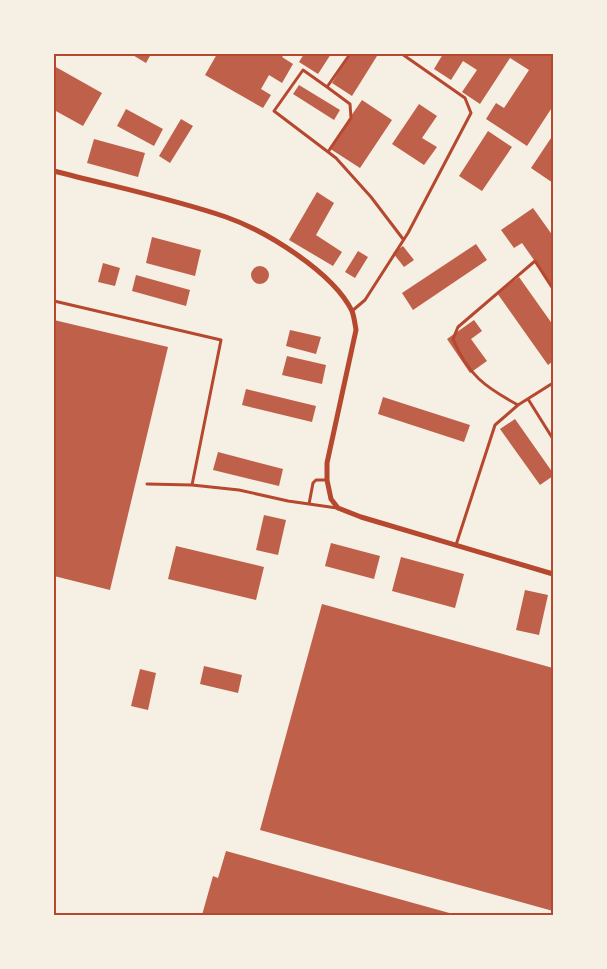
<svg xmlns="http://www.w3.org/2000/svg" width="607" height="969" font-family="'Noto Serif',serif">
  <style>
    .building { fill: #bf614a }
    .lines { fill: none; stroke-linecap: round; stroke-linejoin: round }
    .service { stroke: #b5482f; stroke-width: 3 }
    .minor { stroke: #b5482f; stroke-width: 5 }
    .neatline { fill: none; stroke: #b5482f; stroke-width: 2 }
  </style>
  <rect width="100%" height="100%" fill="#f6efe4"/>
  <path class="building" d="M 131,54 L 151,54 L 146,63 Z
    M 217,54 L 285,54 L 282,57 L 293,64 L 282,83 L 269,75 L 261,89 L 271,95 L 263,108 L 205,75 Z
    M 304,54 L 331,54 L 318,74 L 299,62 Z
    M 350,54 L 373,54 L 377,56 L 352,96 L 332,83 Z
    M 443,54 L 553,54 L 553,106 L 527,146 L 486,119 L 496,103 L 504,108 L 529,70 L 510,58 L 480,104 L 462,92 L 477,70 L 463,61 L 451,80 L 434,69 Z
    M 54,66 L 102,93 L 83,126 L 54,110 Z
    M 299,85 L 340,110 L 334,120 L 293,94 Z
    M 362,100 L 392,120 L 360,168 L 329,148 Z
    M 419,104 L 437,116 L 422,138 L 437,147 L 424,165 L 392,144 Z
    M 126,109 L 163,129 L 154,146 L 117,126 Z
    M 181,119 L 193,126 L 170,163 L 159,156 Z
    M 488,131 L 512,147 L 482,191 L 459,176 Z
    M 553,135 L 553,183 L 531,168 Z
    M 94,139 L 145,153 L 138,177 L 87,163 Z
    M 317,192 L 334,203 L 316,235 L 342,252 L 333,266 L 289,240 Z
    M 533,208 L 553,236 L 553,287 L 522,243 L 514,248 L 501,230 Z
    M 152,237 L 201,250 L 195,276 L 146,263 Z
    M 476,244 L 487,260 L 413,310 L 402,293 Z
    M 403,246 L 414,260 L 404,267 L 393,253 Z
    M 358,251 L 368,257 L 355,278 L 345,272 Z
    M 103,263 L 120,268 L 115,286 L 98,282 Z
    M251 275a9 9 0 1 1 18 0a9 9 0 1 1-18 0Z
    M 136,275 L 190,290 L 186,306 L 132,291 Z
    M 519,277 L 553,325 L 553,361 L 548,365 L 497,293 Z
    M 54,320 L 168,347 L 110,590 L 54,576 Z
    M 474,320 L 482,331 L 471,339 L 487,361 L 470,373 L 447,339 Z
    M 290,330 L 321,337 L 316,354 L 286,346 Z
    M 287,356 L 326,365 L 322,384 L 282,375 Z
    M 246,389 L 316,406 L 312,422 L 242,405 Z
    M 383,397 L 470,425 L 464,442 L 378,414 Z
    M 515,419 L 553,473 L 553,476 L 540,485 L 500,429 Z
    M 218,452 L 283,469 L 279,486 L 213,470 Z
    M 264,515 L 286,520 L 278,555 L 256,550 Z
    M 331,543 L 380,556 L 374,579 L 325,566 Z
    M 176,546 L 264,567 L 256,600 L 168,579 Z
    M 401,557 L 464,574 L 455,608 L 392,591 Z
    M 525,590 L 548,595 L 539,635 L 516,630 Z
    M 322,604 L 553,668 L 553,911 L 260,830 Z
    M 204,666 L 242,675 L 238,693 L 200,684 Z
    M 140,669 L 156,673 L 148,710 L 131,706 Z
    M 226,851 L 453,914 L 453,915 L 202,915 L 213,876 L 218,878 Z"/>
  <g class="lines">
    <path class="service" d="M 350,54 L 327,87 L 303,70 L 274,111 L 336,158 L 371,197 L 403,239
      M 327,87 L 350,104 L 351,118 L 328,152
      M 54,301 L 221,340 L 192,485
      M 352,311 L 365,300 L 408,233 L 471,113 L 465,98 L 402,54
      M 528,399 L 553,439
      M 518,405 C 485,387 468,375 453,339 L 458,327 L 535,261 L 553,289
      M 147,484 L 192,485 L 239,490 L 288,501 L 337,508
      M 309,504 L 313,483 L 316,480 L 327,480
      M 456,545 L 495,425 L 518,405 L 553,383"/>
    <path class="minor" d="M 54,171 C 111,186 170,198 226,217 C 266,231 333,272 352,311 C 354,316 355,324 356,330 L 327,463 L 327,480 L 331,499 L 338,508 L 361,517 L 553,574"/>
  </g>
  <rect width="607" height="969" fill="none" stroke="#f6efe4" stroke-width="110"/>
  <rect x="55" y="55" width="497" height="859" class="neatline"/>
</svg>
